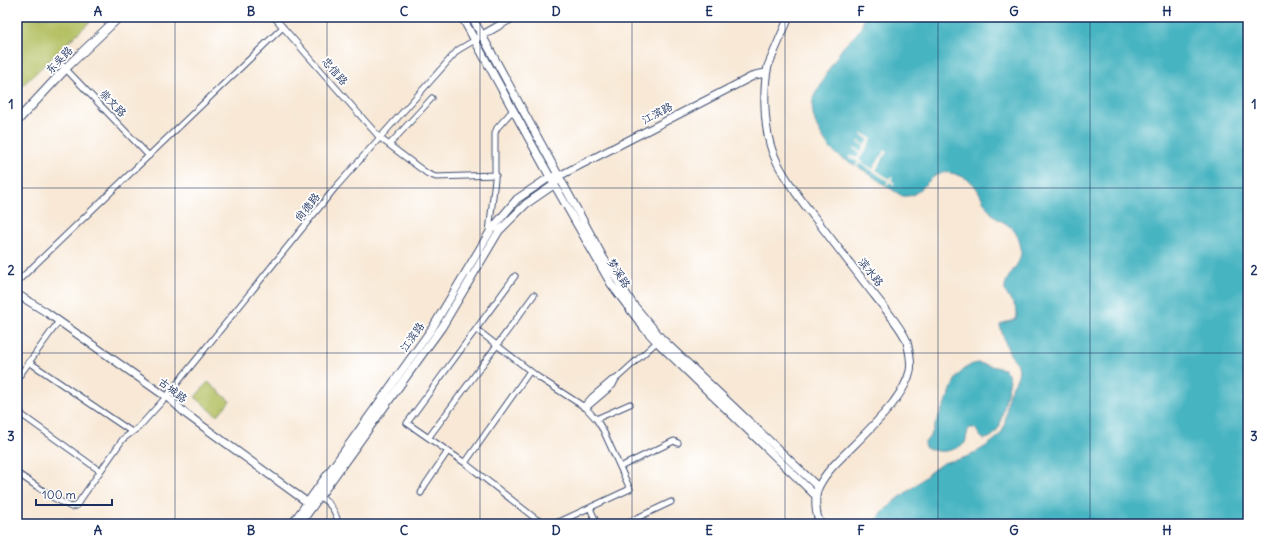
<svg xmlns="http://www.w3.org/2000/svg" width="1265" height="541" font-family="Delius,'LXGW WenKai TC',sans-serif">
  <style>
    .green { fill: #b3bf61; stroke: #677760 }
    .water { fill: #46b4c1; stroke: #307290 }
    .pier { fill: #f8e8d5 }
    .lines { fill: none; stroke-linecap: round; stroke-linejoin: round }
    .street-casing { stroke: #3c4b70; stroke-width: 7 }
    .secondary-casing { stroke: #3c4b70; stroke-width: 9 }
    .primary-casing { stroke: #3c4b70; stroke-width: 10 }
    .street { stroke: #fff; stroke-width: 5 }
    .secondary { stroke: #fff; stroke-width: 7 }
    .primary { stroke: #fff; stroke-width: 8 }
    .grid { fill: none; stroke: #1b2f5e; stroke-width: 1; stroke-opacity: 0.55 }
    .labels { text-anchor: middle; stroke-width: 3.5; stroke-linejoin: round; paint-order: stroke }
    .street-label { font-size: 11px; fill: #1b2f5e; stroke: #fff }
    .neatline { fill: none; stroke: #1b2f5e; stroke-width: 1.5 }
    .grid-label { font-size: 13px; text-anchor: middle; font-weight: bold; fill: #1b2f5e }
  </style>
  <rect width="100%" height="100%" fill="#fff"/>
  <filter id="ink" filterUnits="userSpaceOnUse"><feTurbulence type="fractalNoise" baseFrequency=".025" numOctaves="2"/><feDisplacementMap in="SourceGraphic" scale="8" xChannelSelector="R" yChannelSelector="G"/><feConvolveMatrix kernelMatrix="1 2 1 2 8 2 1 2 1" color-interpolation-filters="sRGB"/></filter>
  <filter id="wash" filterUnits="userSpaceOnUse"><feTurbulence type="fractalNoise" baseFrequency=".012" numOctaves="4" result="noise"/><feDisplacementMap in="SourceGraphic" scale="16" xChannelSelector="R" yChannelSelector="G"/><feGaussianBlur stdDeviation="0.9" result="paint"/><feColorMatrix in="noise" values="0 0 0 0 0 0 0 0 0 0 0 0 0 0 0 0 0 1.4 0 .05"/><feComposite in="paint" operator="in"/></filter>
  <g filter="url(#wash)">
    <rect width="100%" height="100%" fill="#f8e8d5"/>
    <path class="green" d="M 17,17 L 95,17 L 22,86 L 17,83 Z
      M 208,382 L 230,401 L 217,416 L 195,397 Z"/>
    <path class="water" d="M 864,17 L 1248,17 L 1248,524 L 875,524 C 883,508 898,499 912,488 C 921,481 930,471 940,465 C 947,460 956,461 963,458 C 973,455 999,440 1003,430 C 1007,419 1006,406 1009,394 C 1012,385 1019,379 1019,369 C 1018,363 1013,359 1010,354 C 1006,345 1002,334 1000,325 C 1005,321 1011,322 1016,319 C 1021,304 1003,298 1005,286 C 1007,274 1022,264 1021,251 C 1021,242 1016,230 1008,225 C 1003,221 997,220 993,215 C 979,200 981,182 958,175 C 953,173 946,172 941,173 C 926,178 920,198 903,196 C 899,195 871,175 865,171 C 855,165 845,160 836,154 C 823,143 807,114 814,97 C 815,93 819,88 821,84 C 827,72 834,61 841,50 C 850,38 862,34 864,17 Z
      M 978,363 L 1004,369 L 1007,372 L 1010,380 L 1000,425 C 996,432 993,439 983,439 C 979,436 978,431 974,428 L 970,428 L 968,430 L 965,443 C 953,452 939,454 925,447 L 924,444 C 927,439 931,436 933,431 C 937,419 942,409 948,397 C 954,385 953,378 965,369 C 970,365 972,364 978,363 Z"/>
    <path class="pier" d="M 862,133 L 872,139 L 859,160 L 873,169 L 885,150 L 887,152 L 876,170 L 889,179 L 891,176 L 893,177 L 891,180 L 895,183 L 894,185 L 890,182 L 887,185 L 886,184 L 888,181 L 860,163 L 857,167 L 856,166 L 858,162 L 849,157 L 851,155 L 857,158 L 860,153 L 854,149 L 855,148 L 861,151 L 864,146 L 858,142 L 859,141 L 865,145 L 869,140 L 861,134 Z"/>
  </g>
  <g filter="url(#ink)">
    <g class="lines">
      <g class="street-casing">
        <path id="street" d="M 274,17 L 380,138 L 417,166 L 428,174 L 436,177 L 496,175
          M 62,65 L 149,156
          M 389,145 L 432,98
          M 489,232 L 495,179 L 495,133 L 497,128 L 513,110
          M 515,276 L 407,423 L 465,463 L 530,371
          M 17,282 L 283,27
          M 476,329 L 538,377 L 586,408 L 596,419 L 603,430 L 630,489 L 561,521 L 550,524
          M 29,362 L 132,432
          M 17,379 L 59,321
          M 17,402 L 22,415 L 100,471
          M 583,407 L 592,397 L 612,380 L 615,379
          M 586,408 L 613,385 L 616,379 L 659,340
          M 596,419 L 630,404
          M 429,437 L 534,295
          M 465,463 L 536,519 L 549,524
          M 620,467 L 674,441 L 678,443
          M 17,473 L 54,498 L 71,507 L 76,506 L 123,439 L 139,427 L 166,397 L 335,188 L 458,50 L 475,40
          M 421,493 L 425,485 L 448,451
          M 320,497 C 330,503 335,510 338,522 L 337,524
          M 590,508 L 597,524
          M 624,524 L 671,502"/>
      </g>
      <g class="secondary-casing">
        <path id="secondary" d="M 462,17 L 550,177 L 611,284 L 644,328 L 657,342 L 816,496
          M 472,17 L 604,259 L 632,303 L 661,338 L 818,487
          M 789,17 L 768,66 C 763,87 764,122 770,144 C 776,168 799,198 815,218 C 834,243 853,267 872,292 C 880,302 904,331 907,342 C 909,350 912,362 910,371 C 907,384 900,393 893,403 C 881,418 868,431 854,445 C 841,458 827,470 819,486 C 814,495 815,516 821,524
          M 479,37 L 514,17
          M 17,294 L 46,312 L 172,401 L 186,414 L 311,505
          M 292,524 L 433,327 L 491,230 L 517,199 L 550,177 L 559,176 L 755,75 L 766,73
          M 300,524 L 442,327 L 499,231 L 526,204 L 555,184 L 556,182"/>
      </g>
      <g class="primary-casing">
        <path id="primary" d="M 17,121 L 69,65 L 119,17"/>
      </g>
      <use href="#street" class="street"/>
      <use href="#secondary" class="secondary"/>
      <use href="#primary" class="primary"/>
    </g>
  </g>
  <path class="grid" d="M 175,17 L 175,524M 327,17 L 327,524M 480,17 L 480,524M 632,17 L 632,524M 785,17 L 785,524M 938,17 L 938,524M 1090,17 L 1090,524M 17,188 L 1248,188M 17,353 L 1248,353"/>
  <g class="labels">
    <g class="street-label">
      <text transform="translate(59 60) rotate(-46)" y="4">东吴路</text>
      <text transform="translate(335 71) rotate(49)" y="4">忠信路</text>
      <text transform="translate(113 103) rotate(46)" y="4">崇文路</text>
      <text transform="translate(657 113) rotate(-28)" y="4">江滨路</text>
      <text transform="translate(307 207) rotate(-51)" y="4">尚德路</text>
      <text transform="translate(871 272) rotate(52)" y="4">滨水路</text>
      <text transform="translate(619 273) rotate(58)" y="4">梦溪路</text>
      <text transform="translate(412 337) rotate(-55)" y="4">江滨路</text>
      <text transform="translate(173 390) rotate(38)" y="4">古城路</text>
    </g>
  </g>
  <rect width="1265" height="541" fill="none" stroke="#fff" stroke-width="44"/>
  <path d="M36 499v6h76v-6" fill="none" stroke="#1b2f5e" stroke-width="2"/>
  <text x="42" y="499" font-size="12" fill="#1b2f5e" stroke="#ffffff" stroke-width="3" paint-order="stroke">100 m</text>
  <rect x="22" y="22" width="1221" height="497" class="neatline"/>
  <g class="grid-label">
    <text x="98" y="16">A</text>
    <text x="251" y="16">B</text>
    <text x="404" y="16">C</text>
    <text x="556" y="16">D</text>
    <text x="709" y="16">E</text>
    <text x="861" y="16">F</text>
    <text x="1014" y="16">G</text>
    <text x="1167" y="16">H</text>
    <text x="11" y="109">1</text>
    <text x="1254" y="109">1</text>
    <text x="11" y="275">2</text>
    <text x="1254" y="275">2</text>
    <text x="11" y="441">3</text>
    <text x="1254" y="441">3</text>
    <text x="98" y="535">A</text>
    <text x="251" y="535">B</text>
    <text x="404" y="535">C</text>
    <text x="556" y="535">D</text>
    <text x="709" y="535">E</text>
    <text x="861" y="535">F</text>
    <text x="1014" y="535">G</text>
    <text x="1167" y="535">H</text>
  </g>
</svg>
